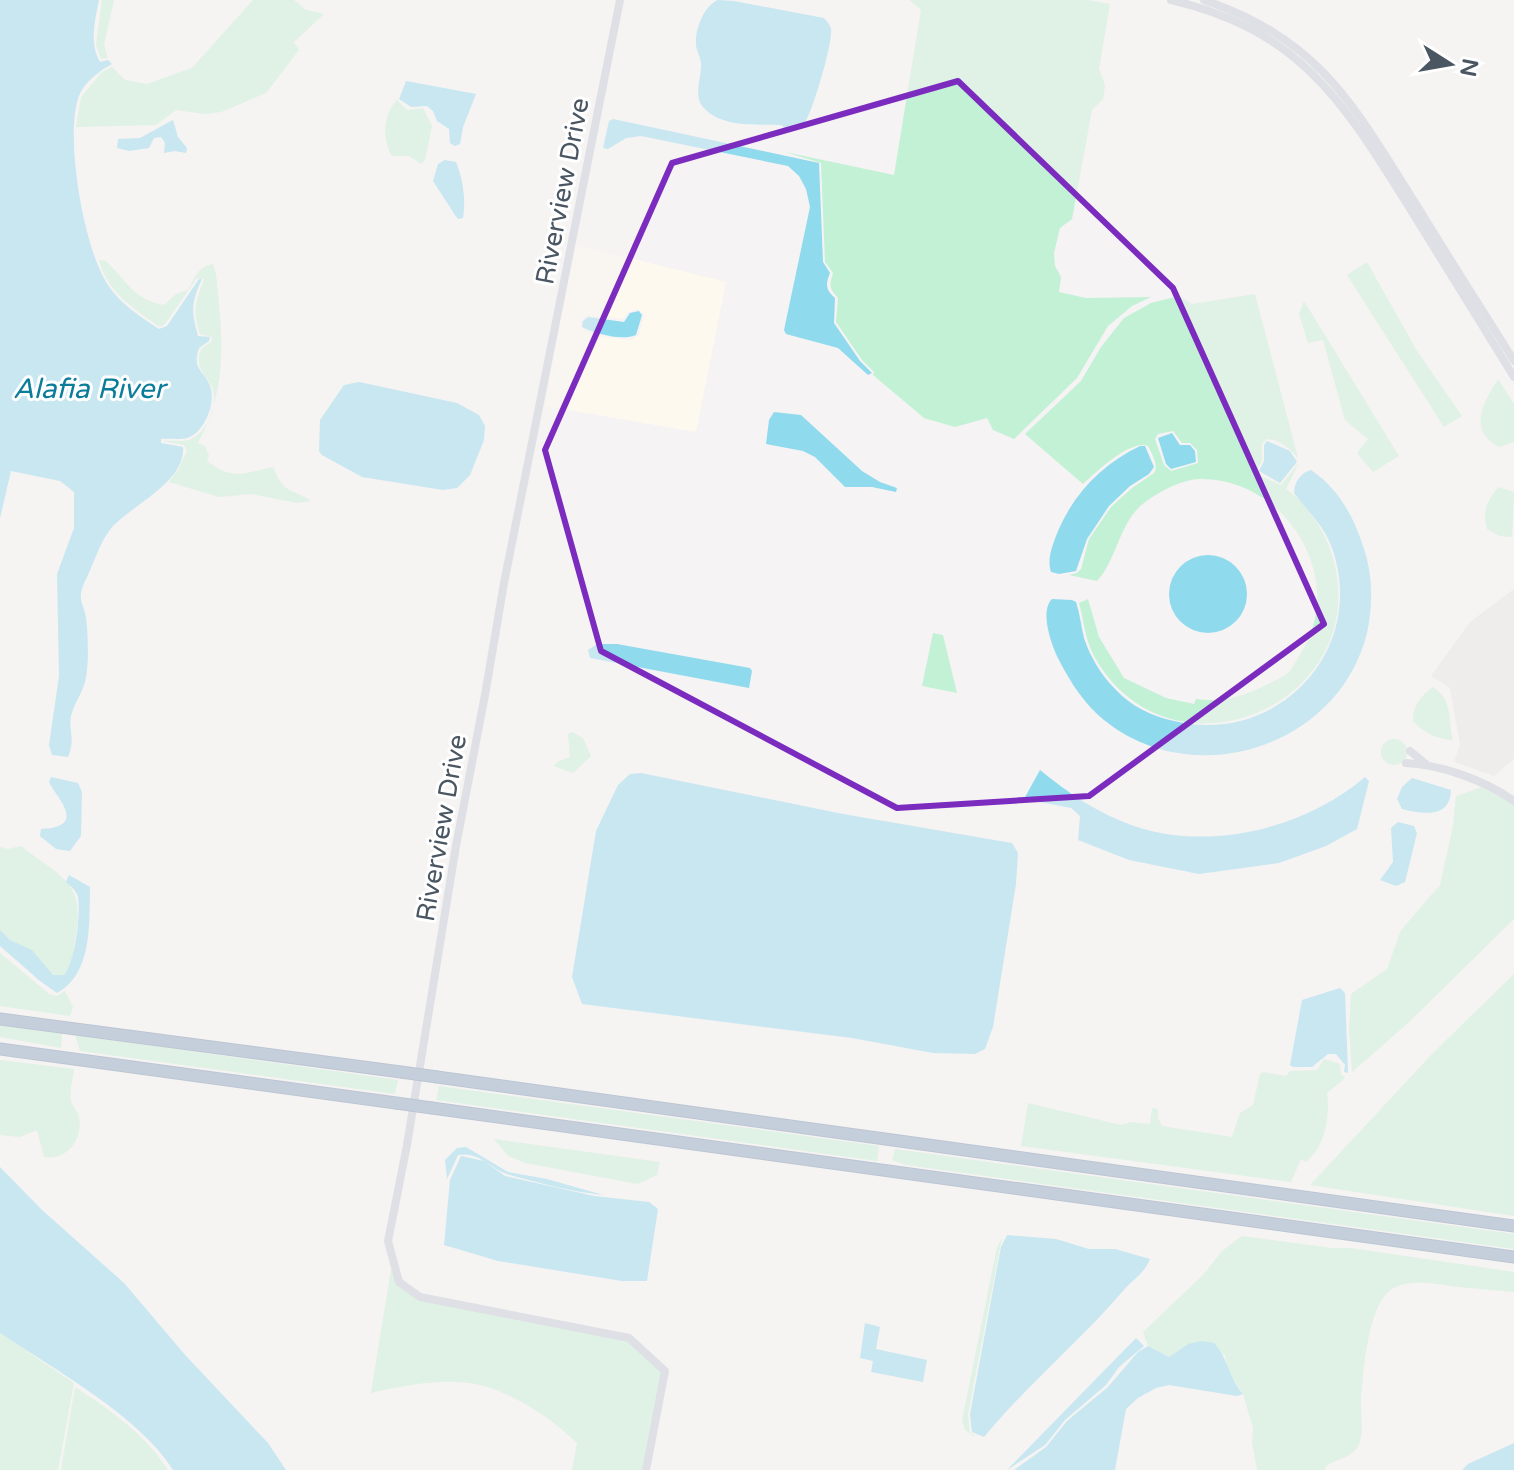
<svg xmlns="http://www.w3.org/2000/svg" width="1514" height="1470" font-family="'Varela Round',sans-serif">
<rect width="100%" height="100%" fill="#f5f3f3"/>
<!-- commercial -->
<path fill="#fdf9ef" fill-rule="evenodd" d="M573 244 726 282 696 432 545 406ZM638 309 644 315 639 335 630 340 600 336 586 332 580 327 581 320 587 315 623 319 628 312Z"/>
<!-- education -->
<path fill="#e6e4e5" d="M1514 589V759L1494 776 1454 762 1460 745 1450 688 1431 676 1470 622Z"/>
<!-- green -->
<path fill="#c3f1d5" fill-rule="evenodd" d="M102 0H114L104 45 108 58 101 59 96 45Z
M253 0H294L306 10 324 14 294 42 299 50 266 93 221 112 205 114 176 110 156 125 76 127 81 97 102 72 112 67 125 80 147 84 192 68Z
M909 0H1088L1110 4 1099 69 1105 85 1103 99 1092 110 1072 219 1060 228 1054 253 1055 266 1061 277 1059 292 1086 298 1151 297 1132 306 1108 326 1077 378 1014 439 993 430 987 418 955 427 924 418 873 375 874 372 862 360 836 322 838 298C829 288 829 286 833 273L825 262 821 163 785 152 894 175 921 10Z
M397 100 407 110 423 108 432 126 425 160 421 164 409 156H392C382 139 383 114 397 100Z
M99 260 106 261C126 280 134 300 164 305L176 294 188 290C195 278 197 267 213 264 217 274 217 285 218 295 224 349 224 395 198 443L205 446 209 456 207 461C232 481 245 473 273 467 284 495 290 487 311 501L297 503 252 494 219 497 169 482 179 468 187 451 184 445 163 441C170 440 182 442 189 440 208 434 220 401 211 385 206 375 197 369 199 356 200 348 205 346 211 342L212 337 200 334C192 308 196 303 204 279L197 278 165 324 160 327C134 309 107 292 99 260Z
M1367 262 1417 351 1462 416 1444 427 1347 275Z
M1255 294 1298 458C1290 449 1280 439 1267 439L1262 444V460L1257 471 1259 475 1281 485 1299 463 1286 489C1307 503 1326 533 1333 558 1374 705 1169 791 1094 656 1085 639 1084 621 1079 603L1088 599 1099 637 1124 678 1166 698 1194 704 1196 699C1220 703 1245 696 1266 685 1273 681 1282 678 1288 673 1293 668 1297 659 1301 653 1348 579 1286 477 1199 479 1180 480 1159 492 1144 503 1119 522 1117 560 1097 581L1069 575 1077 573 1081 569 1089 539 1111 507 1132 488 1154 473C1159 465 1152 454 1148 446 1131 439 1096 472 1083 484L1025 434 1081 381 1101 347 1124 318 1151 303 1175 297H1181L1192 304ZM1173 431 1182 443H1190L1197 450 1198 463 1171 471 1164 465 1155 439 1158 434Z
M1304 301 1399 456 1373 472 1357 453 1368 439 1345 420 1323 340 1308 343 1299 314Z
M1498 379 1514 404V442L1499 447C1467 430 1483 403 1498 379Z
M1498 487 1514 492 1512 537 1500 536 1487 529C1482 510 1487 502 1498 487Z
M933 633 943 635 957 693 922 686Z
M1433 687C1453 700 1448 719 1453 740 1437 739 1424 733 1413 721 1413 705 1421 696 1433 687Z
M572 732 583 738 591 756 573 773 554 766 557 762 570 757 568 734Z
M1381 752a13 13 0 1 1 26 0a13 13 0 1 1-26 0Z
M1482 787 1514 804V919L1406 1025 1352 1072 1349 1028 1351 994 1387 969 1401 930 1440 885 1453 826 1456 796Z
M21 846C61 878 87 881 75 940 73 952 73 966 64 975L53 976 32 950 10 940 0 930V847L8 849Z
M0 953 49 994 57 996 65 991 73 1007 70 1016 0 1006Z
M1514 974V1216L1310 1185 1433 1053Z
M0 1025 62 1033 61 1048 0 1037Z
M75 1035 398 1080 395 1094 80 1051Z
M1324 1059 1340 1064 1341 1074 1345 1078 1327 1093C1330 1117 1326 1145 1306 1162L1301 1159 1291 1182 1021 1146 1028 1103 1121 1125 1131 1122 1150 1124 1152 1108 1158 1109V1118L1162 1126 1232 1137 1240 1113 1253 1105 1260 1074 1263 1072 1286 1076 1290 1071 1317 1070Z
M0 1060 74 1069C73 1078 69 1092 71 1101 73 1107 78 1111 79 1118 83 1139 67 1161 44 1157L37 1130 20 1137 0 1135Z
M439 1086 879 1146 877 1161 436 1100Z
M494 1139 660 1162 657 1175 638 1184 525 1163 508 1156Z
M895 1149 1514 1234V1249L906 1165 892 1160Z
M1242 1236 1332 1248H1351L1514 1272V1292C1496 1290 1477 1289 1459 1287 1437 1285 1413 1277 1392 1289 1367 1305 1364 1371 1361 1399 1360 1414 1365 1435 1357 1448 1351 1457 1335 1460 1326 1466L1325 1470H1257L1252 1443 1253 1428 1243 1394 1227 1369 1225 1355 1188 1344 1169 1357 1148 1346 1143 1332 1204 1274 1222 1251Z
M1002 1238 968 1414 970 1432 976 1436H974L965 1430 962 1421 997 1247Z
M391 1269 430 1303 628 1341 662 1372 643 1470H572L577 1443C552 1418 505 1387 469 1383 436 1379 403 1386 371 1393Z
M0 1333 74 1383 58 1470H0Z
M75 1387C110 1410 145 1434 168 1470H61Z"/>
<!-- water -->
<path fill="#90daee" d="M0 0H99C95 20 89 43 100 62L108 60 112 64C99 71 82 84 78 99 65 139 84 250 108 285 120 304 141 317 159 329L167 326 199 279H202C191 303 191 310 198 336L210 337 209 341 199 348C191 372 206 370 211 389 215 405 204 433 187 438 179 440 169 438 161 439V443L183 447C186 481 133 505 113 526 102 538 95 559 88 575 73 604 86 600 87 627 88 643 89 666 85 682 82 693 74 704 71 716 68 731 76 738 68 757L52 755 49 745 59 676 57 574 74 528V492L60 481 11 471 0 518Z
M718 0 734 1 824 18C828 23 829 23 831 29 833 42 813 111 805 122 801 128 796 129 788 130L781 125C758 124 722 128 704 108 693 97 701 79 701 66 702 58 695 50 696 42 696 27 704 6 718 0Z
M406 81 476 94 463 127 460 144 455 146 450 143 449 129 437 121 433 111 427 106 411 107 399 99Z
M613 119 819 163 823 262 830 273C825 285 826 290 835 298L834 323 860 361 872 373 868 375 838 348 786 334 784 330 810 207 806 189 799 176 788 166 641 136 626 138 608 149 603 148 609 121Z
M173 120 178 137 187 148 186 153 175 151 164 153 165 143 161 137 154 138 149 148 129 151 117 148 118 139 140 138Z
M445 160 456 162C463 179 466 200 463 218L458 219 455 215 433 181 438 164Z
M639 311 642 315 636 335C622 341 596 334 582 327L583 321 588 317 624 322 630 313Z
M359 382 457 403 479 415 485 426 484 440 470 475 457 488 443 490 362 477 322 455 319 451 320 420 344 385Z
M774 412 801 415 862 471 880 482 897 488 896 492 872 487H845L815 457 803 451 766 444 769 420Z
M1172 433 1180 445H1190L1195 451 1196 462 1171 469 1166 464 1158 438Z
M1267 441 1290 451 1297 462 1280 483 1259 471 1264 461V445Z
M1140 446H1145L1154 467 1149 474 1130 486 1109 506 1087 539 1076 571 1059 574 1051 572C1047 559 1052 547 1056 536 1072 495 1101 465 1140 446Z
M1311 470C1339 489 1354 517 1364 549 1373 576 1373 605 1367 633 1339 747 1194 793 1104 720 1085 705 1071 683 1060 662 1052 647 1039 612 1052 599L1072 600 1076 602C1080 614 1081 626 1084 638 1090 657 1102 676 1116 690 1132 707 1152 716 1174 721 1278 746 1368 650 1332 548 1324 525 1308 512 1294 493 1294 483 1301 472 1311 470Z
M1169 594a39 39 0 1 1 78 0a39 39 0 1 1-78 0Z
M597 644H617L750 668 752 671 749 688 590 658 588 650Z
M1040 770C1068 793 1099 814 1134 826 1209 852 1306 828 1365 777L1369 781 1357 829 1326 846 1279 863 1199 874 1129 860 1078 840 1080 816 1071 808 1024 799Z
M641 773 843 814 1012 843 1018 853 1016 884 993 1027 985 1049 975 1054 933 1053 852 1038 582 1004 572 977 596 831 618 785 630 774Z
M51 777 78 783 82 792 81 836 70 851 56 849 40 836 41 829C46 828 51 829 55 827 82 820 54 794 49 782Z
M1412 778 1451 790C1450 819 1423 814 1402 809L1397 799 1402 787Z
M1398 822 1414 826 1417 833 1405 882 1396 886 1380 880 1393 862 1391 828Z
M69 875 90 887C89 923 93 973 57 993L40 981 0 946V930L10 940 32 950 53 975H64C75 963 81 914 78 897 76 890 71 887 66 882Z
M1340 988 1345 993 1348 1073 1344 1072 1345 1065 1336 1054H1328L1312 1067H1293L1290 1065 1302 1000Z
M466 1147 508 1172 547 1179 603 1195C573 1192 539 1183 510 1175 491 1170 480 1151 458 1155L447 1179 445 1160 457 1148Z
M461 1156 484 1161 505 1176 594 1196 649 1202 658 1209 647 1281H622L498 1261 444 1245 450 1180Z
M0 1167 41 1209 124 1283 186 1356 268 1443 286 1470H173C141 1417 52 1368 0 1333Z
M1007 1235 1056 1239 1089 1249H1115L1150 1259C1144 1274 1133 1279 1123 1291 1079 1342 1027 1385 984 1437L972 1432 970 1414 1001 1247Z
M865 1323 880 1327 876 1349 927 1360 923 1382 871 1372 873 1361 860 1358Z
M1136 1338 1144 1346 1119 1367 1106 1385 1065 1420 1045 1445 1007 1470Z
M1202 1341 1214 1343C1228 1358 1229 1378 1243 1394L1237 1396 1169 1385 1156 1388 1138 1398 1126 1409 1115 1470H1014L1046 1447 1067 1421 1108 1387 1138 1352 1148 1346 1169 1357 1188 1344Z
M1514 1443V1470H1462L1468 1464Z"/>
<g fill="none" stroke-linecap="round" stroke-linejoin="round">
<!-- highway casing -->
<g stroke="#7690ad" stroke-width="13">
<path id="highway" d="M0 1019 401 1072
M0 1049 396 1103
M437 1077 1514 1226
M432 1108 1514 1257"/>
</g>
<!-- secondary -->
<path stroke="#c1cbd6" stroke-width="8" d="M620 0 504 583 485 695 456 846 407 1145 388 1241 399 1282 420 1297 629 1338 665 1371 646 1470
M1171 0C1305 31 1346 107 1414 215 1447 269 1481 323 1514 377
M1204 0C1320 40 1352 103 1414 201 1447 255 1481 308 1514 361
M1410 751 1426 764
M1406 763C1442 765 1484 780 1514 801"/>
<!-- highway -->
<use href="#highway" stroke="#8ba5c1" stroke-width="11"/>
<!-- highway-bridge casing -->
<g stroke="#7690ad" stroke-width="13" stroke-linecap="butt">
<path id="highway-bridge" d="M401 1072 437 1077
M396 1103 432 1108"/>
</g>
<!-- highway-bridge -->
<use href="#highway-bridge" stroke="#8ba5c1" stroke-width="11"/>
</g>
<!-- marked area -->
<path d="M0 0H1514V1470H0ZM958 81 1173 288 1324 624 1089 796 897 808 601 651 545 450 672 163Z" fill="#f5f3f3" fill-opacity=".55" fill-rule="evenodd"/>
<path fill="none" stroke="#7b2cbf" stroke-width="6" stroke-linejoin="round" d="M958 81 1173 288 1324 624 1089 796 897 808 601 651 545 450 672 163Z"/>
<g text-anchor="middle" stroke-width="6" stroke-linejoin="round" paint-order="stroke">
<!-- street labels -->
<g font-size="26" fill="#4a5661" stroke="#fff">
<text transform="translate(562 191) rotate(-79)" y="9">Riverview Drive</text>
<text transform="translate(441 828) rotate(-80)" y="9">Riverview Drive</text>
</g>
<!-- water labels -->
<g font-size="28" font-style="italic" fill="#0c7c9b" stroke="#fff">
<text x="89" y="398">Alafia River</text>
</g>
</g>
<!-- north arrow -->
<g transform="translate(1450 64) rotate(101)" stroke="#ffffff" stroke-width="6" paint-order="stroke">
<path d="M0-6L14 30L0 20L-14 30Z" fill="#4a5661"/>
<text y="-12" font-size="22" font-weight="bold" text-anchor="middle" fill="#4a5661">N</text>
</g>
</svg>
